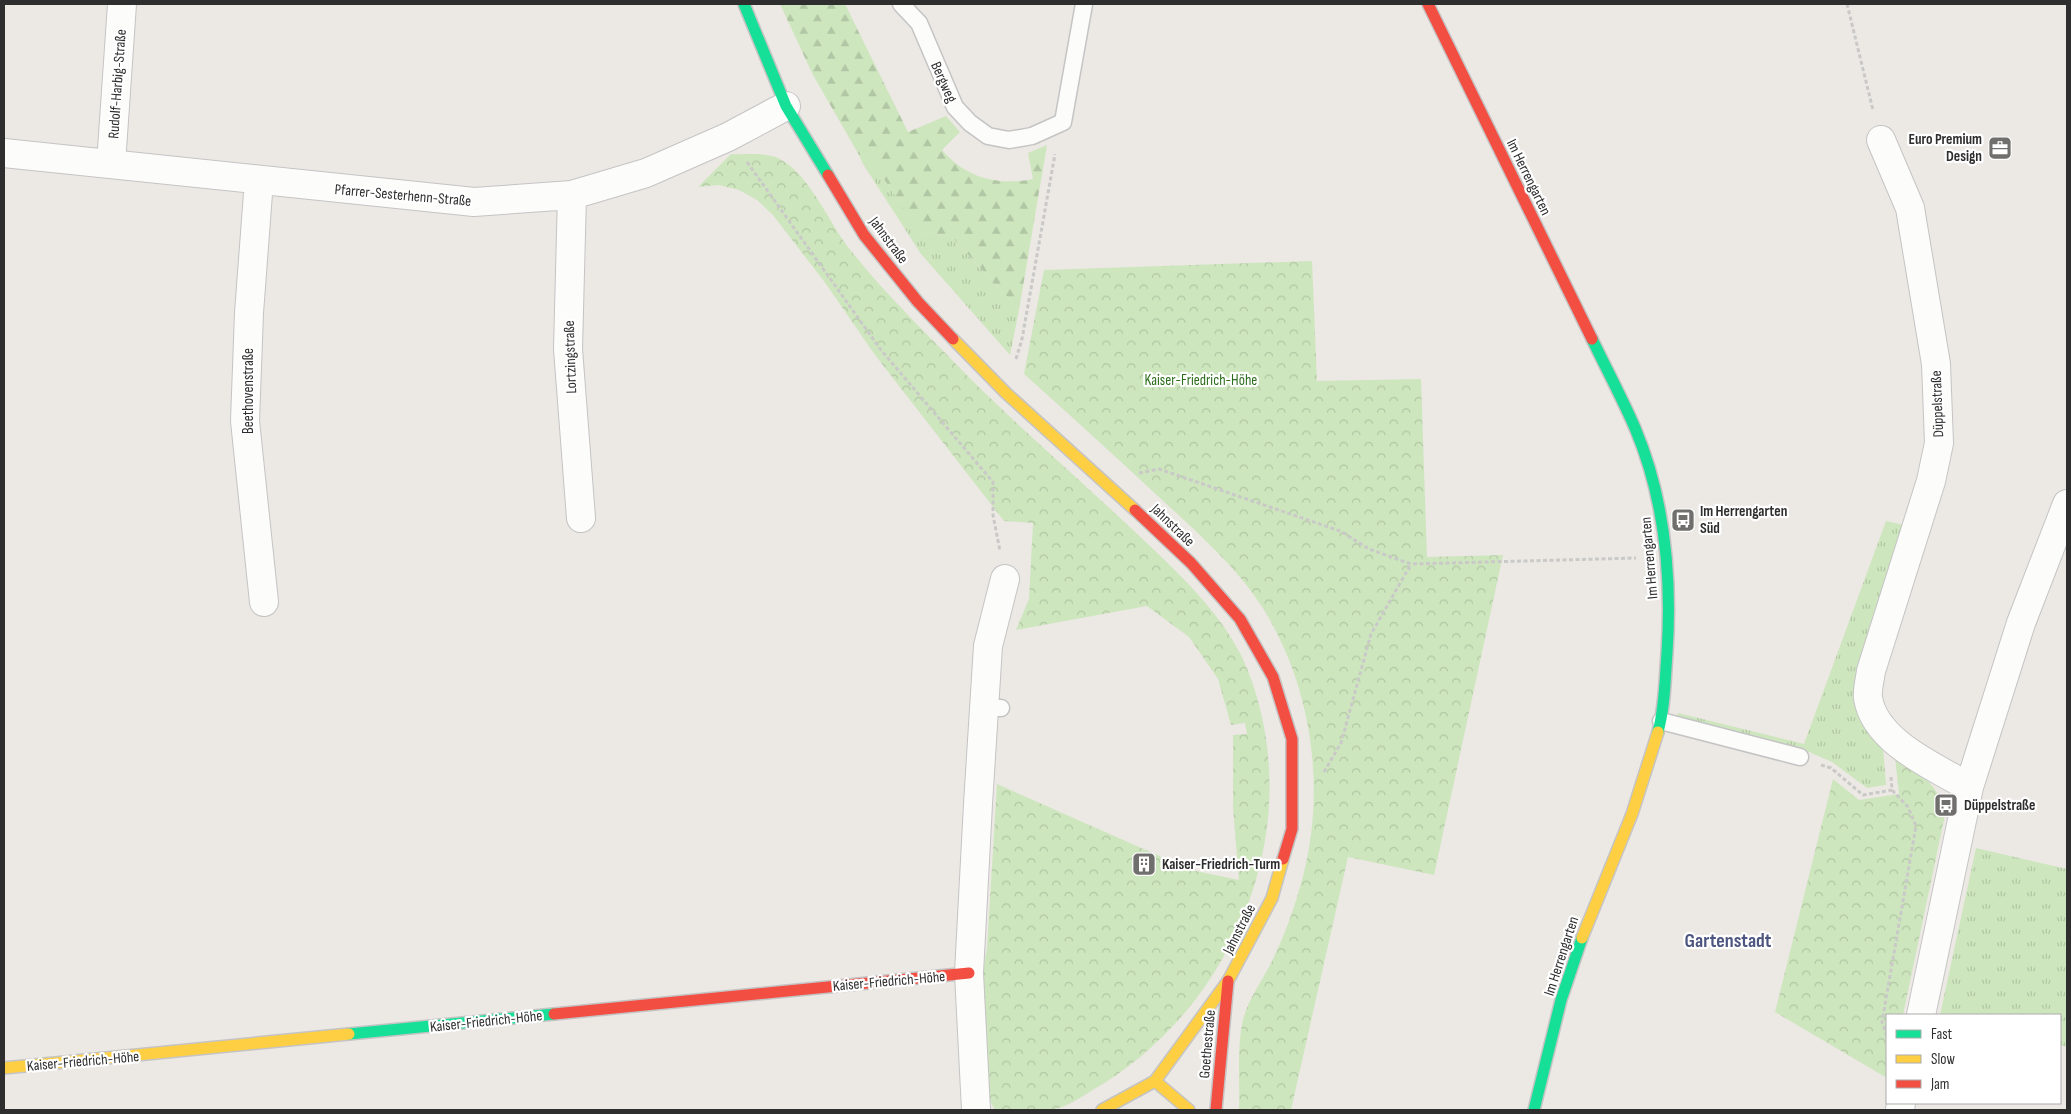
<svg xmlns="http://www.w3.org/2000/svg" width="2071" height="1114" font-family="'Sofia Sans Condensed',sans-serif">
<defs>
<pattern id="grass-tufts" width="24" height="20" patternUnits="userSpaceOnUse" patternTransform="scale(1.25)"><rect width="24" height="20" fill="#cee6be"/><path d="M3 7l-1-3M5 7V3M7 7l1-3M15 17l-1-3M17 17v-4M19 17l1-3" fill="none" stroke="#b1c6a4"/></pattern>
<pattern id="forest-firs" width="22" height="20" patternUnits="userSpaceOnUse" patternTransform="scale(1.25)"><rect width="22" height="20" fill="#cee6be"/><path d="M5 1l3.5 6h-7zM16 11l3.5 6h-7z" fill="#b1c6a4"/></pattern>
<pattern id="park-crowns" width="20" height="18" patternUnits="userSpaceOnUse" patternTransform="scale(1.25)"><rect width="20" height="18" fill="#cee6be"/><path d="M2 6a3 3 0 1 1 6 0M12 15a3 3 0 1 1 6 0" fill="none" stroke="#b1c6a4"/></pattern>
</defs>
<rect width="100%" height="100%" fill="#ece8e4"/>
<!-- grass -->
<path fill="url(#grass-tufts)" d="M866 151 920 233 950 235 1019 310 1010 355 921 254 863 164 859 155Z
M1886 521 1904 525 1854 686 1858 704 1883 748 1886 785 1867 788 1832 762 1802 749 1676 718 1678 713 1804 744Z
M1976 848 2067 869V1047L2060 1045V1015H1940Z"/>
<!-- forest -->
<path fill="url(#forest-firs)" d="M780 4H845L908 132 946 116 960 132 942 150C966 178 998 186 1033 179L1028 153 1047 145 1019 310 950 235 920 233 866 152 859 155 813 75Z"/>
<!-- park -->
<path fill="url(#park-crowns)" d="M731 154C745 155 766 152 778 158 811 174 829 225 852 252 882 290 918 325 952 360 1010 420 1073 473 1133 530 1172 567 1218 608 1242 657 1267 711 1275 776 1266 834 1257 894 1233 950 1196 999 1166 1037 1133 1067 1091 1091 1080 1098 1068 1106 1055 1109 1040 1114 1012 1110 995 1110L990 1101 979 992 987 948 997 784 1191 870 1239 880 1233 808V735L1247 734 1245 723 1231 725 1218 679 1189 637 1147 606 1016 630 1029 599 1033 523 1004 521 875 355 826 284 773 215 757 200 739 190 719 185 698 187Z
M1312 261 1317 381 1421 379 1427 557 1503 555 1434 875 1348 857 1291 1110H1239C1240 1082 1237 1051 1242 1024 1246 1003 1260 984 1270 965 1284 937 1295 907 1303 876 1326 788 1312 688 1264 610 1239 569 1196 531 1161 499 1116 457 1070 415 1024 374L1044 270Z
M1895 757C1920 774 1939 783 1945 815L1903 1015H1887V1078L1775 1012 1833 779 1859 800 1899 794Z"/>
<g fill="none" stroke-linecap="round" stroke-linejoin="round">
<!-- lane casing -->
<g stroke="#c5c4c5" stroke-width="19">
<path id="lane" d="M901 4 919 23 955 107 970 123 988 136 1009 140 1032 136 1063 122 1084 4
M983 708H1001
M1661 721 1800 757"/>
</g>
<!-- street casing -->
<g stroke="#c5c4c5" stroke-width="30">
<path id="street" d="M1881 140 1910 208 1936 364 1939 443 1931 481 1871 671C1870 679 1867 690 1868 698 1875 742 1935 767 1969 787
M4 153 474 202 572 195 646 173 728 137 786 106
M111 164 122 4
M259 180 249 313 245 421 264 602
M572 195 568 349 581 518
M1921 1015 1969 787 2021 623 2067 504
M976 1110 969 973 978 804 988 646 1005 579
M1900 1110 1901 1103"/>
</g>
<!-- fast casing -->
<g stroke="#c5c4c5" stroke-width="14">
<path id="fast" d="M744 4 786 106 828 175
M1592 339C1606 368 1622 398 1635 428 1665 499 1672 577 1667 653 1665 679 1665 706 1658 732
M349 1034 554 1014
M1534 1110 1561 1000 1582 938"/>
</g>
<!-- slow casing -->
<g stroke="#c5c4c5" stroke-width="14">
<path id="slow" d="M953 339 1006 393 1135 510
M1582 938 1632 814 1658 732
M4 1068 349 1034
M1155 1081 1189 1110
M1102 1110 1155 1081 1228 981 1272 898 1283 859"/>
</g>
<!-- jam casing -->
<g stroke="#c5c4c5" stroke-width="14">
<path id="jam" d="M1428 4 1592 339
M828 175 864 235 918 302 953 339
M1135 510 1191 563 1240 619 1273 677 1292 739V829L1283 859
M554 1014 969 973
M1216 1110 1228 981"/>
</g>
<!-- path -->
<path stroke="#c9c9c8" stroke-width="3" stroke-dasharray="4 2.5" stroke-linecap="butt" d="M1847 4 1873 110
M747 162 881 350 993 482V515L1000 551
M1016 359 1022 339 1055 154
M1139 473 1159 469 1340 531 1369 549 1411 564 1636 558
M1821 765 1831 768 1863 795 1892 790 1891 777
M1324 772 1341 743 1371 634 1411 564
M1887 1036 1882 1022 1916 826 1908 807 1892 790"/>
<!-- lane -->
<use href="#lane" stroke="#fcfcfb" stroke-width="16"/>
<!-- street -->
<use href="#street" stroke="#fcfcfb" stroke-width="28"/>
<!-- fast -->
<use href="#fast" stroke="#16e098" stroke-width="11"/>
<!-- slow -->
<use href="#slow" stroke="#ffcf43" stroke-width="11"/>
<!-- jam -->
<use href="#jam" stroke="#f24e42" stroke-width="11"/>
</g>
<!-- icons -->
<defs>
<g id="office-square" transform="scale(1.25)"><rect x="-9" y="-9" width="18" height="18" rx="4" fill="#706f6e" stroke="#fff"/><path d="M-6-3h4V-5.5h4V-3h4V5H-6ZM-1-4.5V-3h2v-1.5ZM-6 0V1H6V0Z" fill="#fff"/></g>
<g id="bus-square" transform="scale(1.25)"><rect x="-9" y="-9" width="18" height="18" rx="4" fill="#706f6e" stroke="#fff"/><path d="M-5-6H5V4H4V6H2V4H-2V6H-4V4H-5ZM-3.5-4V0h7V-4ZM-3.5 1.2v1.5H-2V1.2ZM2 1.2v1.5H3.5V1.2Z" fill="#fff"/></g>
<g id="building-square" transform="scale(1.25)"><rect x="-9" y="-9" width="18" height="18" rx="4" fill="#706f6e" stroke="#fff"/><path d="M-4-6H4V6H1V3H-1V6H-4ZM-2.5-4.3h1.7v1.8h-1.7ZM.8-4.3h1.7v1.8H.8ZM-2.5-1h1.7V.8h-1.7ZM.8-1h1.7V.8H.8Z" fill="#fff"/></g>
</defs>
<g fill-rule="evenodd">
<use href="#office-square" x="2000" y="148"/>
<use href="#bus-square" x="1683" y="520"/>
<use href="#bus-square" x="1946" y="805"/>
<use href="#building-square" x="1144" y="864"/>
</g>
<g text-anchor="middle" stroke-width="4.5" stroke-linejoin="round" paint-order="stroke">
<!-- street labels -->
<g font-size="15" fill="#2e2e2e" stroke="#fff">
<text transform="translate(944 82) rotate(66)" y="5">Bergweg</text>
<text transform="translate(117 84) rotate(-86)" y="5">Rudolf-Harbig-Straße</text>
<text transform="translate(1529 177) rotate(64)" y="5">Im Herrengarten</text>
<text transform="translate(403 195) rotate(5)" y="5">Pfarrer-Sesterhenn-Straße</text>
<text transform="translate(889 240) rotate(53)" y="5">Jahnstraße</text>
<text transform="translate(570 357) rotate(-92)" y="5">Lortzingstraße</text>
<text transform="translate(248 391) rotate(-90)" y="5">Beethovenstraße</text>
<text transform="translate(1937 404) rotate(-92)" y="5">Düppelstraße</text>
<text transform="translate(1173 525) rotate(44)" y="5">Jahnstraße</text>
<text transform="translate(1649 558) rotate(-95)" y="5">Im Herrengarten</text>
<text transform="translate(1239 929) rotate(-63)" y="5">Jahnstraße</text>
<text transform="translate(1561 956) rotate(-72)" y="5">Im Herrengarten</text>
<text transform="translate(889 981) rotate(-5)" y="5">Kaiser-Friedrich-Höhe</text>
<text transform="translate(486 1021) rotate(-6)" y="5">Kaiser-Friedrich-Höhe</text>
<text transform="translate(1207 1044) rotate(-85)" y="5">Goethestraße</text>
<text transform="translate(83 1061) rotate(-5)" y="5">Kaiser-Friedrich-Höhe</text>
</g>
<!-- poi labels -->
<g font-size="15" font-weight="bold" fill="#2e2e2e" stroke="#fff" text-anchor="start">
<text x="1982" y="144" text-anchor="end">Euro Premium<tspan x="1982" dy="17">Design</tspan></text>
<text x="1700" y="516">Im Herrengarten<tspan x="1700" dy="17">Süd</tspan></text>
<text x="1964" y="810">Düppelstraße</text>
<text x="1162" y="869">Kaiser-Friedrich-Turm</text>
</g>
<!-- park labels -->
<g font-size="15" fill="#2c6e1b" stroke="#fff">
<text x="1201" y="385">Kaiser-Friedrich-Höhe</text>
</g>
<!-- district labels -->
<g font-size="20" font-weight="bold" fill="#4d5680" stroke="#fff">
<text x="1728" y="947">Gartenstadt</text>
</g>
</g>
<!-- border -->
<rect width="2071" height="1114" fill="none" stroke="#2e2e2e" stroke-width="10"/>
<!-- legend -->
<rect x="1886" y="1014" width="175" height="90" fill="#ffffff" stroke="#ababab"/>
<rect x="1896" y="1030" width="25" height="8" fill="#16e098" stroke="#ababab"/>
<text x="1931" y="1039" font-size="15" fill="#2e2e2e">Fast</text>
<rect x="1896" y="1055" width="25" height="8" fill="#ffcf43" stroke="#ababab"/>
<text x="1931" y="1064" font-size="15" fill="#2e2e2e">Slow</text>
<rect x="1896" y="1080" width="25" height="8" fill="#f24e42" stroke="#ababab"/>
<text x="1931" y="1089" font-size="15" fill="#2e2e2e">Jam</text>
</svg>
